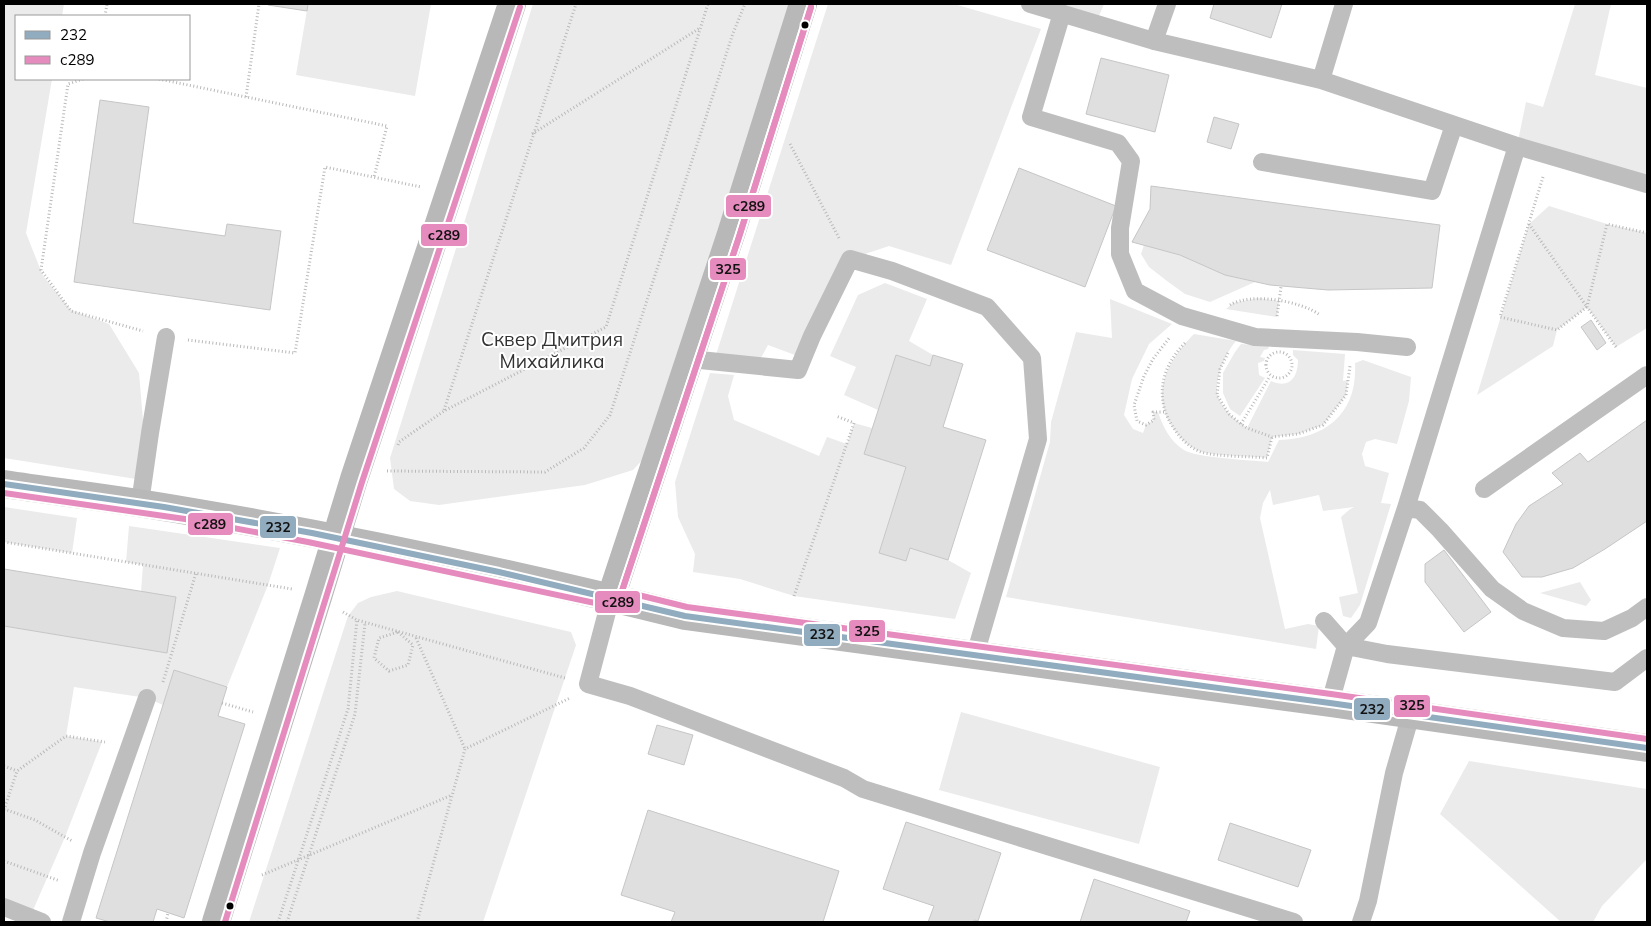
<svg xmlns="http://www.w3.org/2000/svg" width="1651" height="926" font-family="Mulish,sans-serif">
<rect width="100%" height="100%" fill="#fff"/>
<!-- green -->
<path fill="#ebebeb" d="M4 4H64L62 16H16V79H52L26 233 43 276 71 310 109 324 139 373 144 432 136 479 4 458Z
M308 4H431L415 96 296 75Z
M533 4H789L648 454 633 470 585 485 439 505 410 501 394 489 390 458Z
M828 4H954L1041 29 951 265 889 246 850 259 803 358 768 345 757 365 714 361Z
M1030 4H1104L1096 23Z
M1575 4H1611L1595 75 1647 88V184L1517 146 1526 102 1543 107Z
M1549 206 1607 224 1647 233V328L1616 347 1587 307 1557 330 1553 346 1477 395 1529 224Z
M1144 245 1180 255 1225 275 1255 282 1210 302 1185 294 1167 281 1149 267 1141 254Z
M885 283 927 299 909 341 933 355 930 366 896 355 878 410 844 395 856 367 830 356 858 295Z
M1258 298 1279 301 1277 317 1226 309 1233 303Z
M1110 299 1172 324 1149 344 1132 379 1124 415 1133 429 1143 433 1146 425 1154 420 1153 412H1158C1163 427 1170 441 1184 450 1197 458 1251 460 1268 462L1279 440C1326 439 1358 413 1355 363L1363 360 1411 377 1409 401 1397 444 1375 439 1366 442 1362 454 1365 466 1389 473 1381 503 1391 504 1360 605 1351 618 1343 616 1339 597 1358 593 1341 517 1349 510 1354 507 1323 511 1319 495 1273 505 1270 490 1263 503 1260 518 1285 629 1308 624 1319 626 1316 649 1006 597 1050 442 1051 422 1076 332 1112 338Z
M1194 334 1236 341C1226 352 1213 382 1218 396 1222 410 1236 420 1247 428L1271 381C1289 389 1298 378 1298 360L1293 355V350L1345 354 1343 381 1348 380 1346 395 1323 425 1298 434 1272 437 1267 458C1251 456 1212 456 1199 451 1188 446 1180 438 1173 428 1149 394 1168 360 1194 334Z
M1241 344 1269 346 1268 349 1264 350 1260 357 1265 358 1264 361 1258 363 1259 375 1265 378 1240 416 1230 409 1223 393V373L1235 352Z
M710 373 734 375 728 396 734 420 819 456 827 437 847 444 854 423 872 428 864 454 906 467 879 552 906 561 910 548 948 560 971 573 955 619 794 596 740 579 693 572 695 554 678 517 675 482Z
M4 507 77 518 72 553 4 542Z
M129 526 280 548 268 585 227 687 174 670 163 705 147 698 74 687 66 736 102 742 65 837 30 917 4 907V626L167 653 176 597 141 592 143 565 126 562Z
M1580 582 1591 600 1586 606 1540 593Z
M397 591 571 632 576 645 483 922H249L348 616 358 603 371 597Z
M961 712 1160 767 1139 844 939 790Z
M1469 761 1647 789V859L1602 906 1593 922H1561L1440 814Z"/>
<!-- building -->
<path fill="#dfdfdf" stroke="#c6c6c6" d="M268 4H308L307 11 268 5Z
M1214 4H1282L1271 38 1210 18Z
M1101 58 1169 75 1155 132 1086 114Z
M100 100 149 107 133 223 225 236 227 224 281 231 270 310 74 282Z
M1214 117 1239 124 1231 149 1207 142Z
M1019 168 1116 206 1085 287 987 250Z
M1151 186 1440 225 1432 288 1328 290 1270 285 1225 275 1180 255 1132 242 1150 209Z
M1591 320 1606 343 1597 350 1581 327Z
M896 355 930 366 933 355 963 364 943 427 986 440 948 560 910 548 906 561 879 553 906 467 864 454Z
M1647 420V521L1605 549 1573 568 1542 577H1522L1503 552 1516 524 1529 506 1563 484 1552 473 1580 453 1588 462Z
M1444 550 1491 612 1464 632 1425 582V564Z
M4 569 176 597 167 653 4 626Z
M174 670 227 687 218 716 245 724 184 918 157 909 153 922H110L96 918Z
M657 725 693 735 684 765 648 754Z
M648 810 839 871 823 922H671L675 912 621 895Z
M906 822 1001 853 978 921 974 920 973 922H928L934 906 883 889Z
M1230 823 1311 850 1298 887 1218 860Z
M1094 879 1190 911 1186 922H1080Z"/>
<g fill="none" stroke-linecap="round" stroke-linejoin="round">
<!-- path -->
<path stroke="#b9b9b9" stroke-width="3" stroke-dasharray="1 2.5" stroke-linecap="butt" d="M105 16 107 4
M83 79 68 84 41 270 71 311 143 331
M159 79 387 126 374 177
M246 97 259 4
M532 134 700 28
M790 144 839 238
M1529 224 1587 307 1557 330 1500 317 1543 177
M1230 305C1251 292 1301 301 1320 315
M1277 316 1281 287
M188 340 295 353 325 167 421 187
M1185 343C1160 368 1154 401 1175 430 1181 439 1190 448 1201 452 1217 457 1249 456 1267 458L1272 437
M1616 347 1587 307 1607 224 1647 233
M1266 365a13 13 0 1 1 26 0a13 13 0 1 1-26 0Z
M1228 353 1220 369 1217 395 1229 414 1241 424 1247 428 1272 437 1298 434 1323 425 1346 395 1350 366
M444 410 576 4
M1164 412H1153L1154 420 1146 425 1137 421 1134 405 1144 376 1153 359 1170 337
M1241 424 1270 376
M398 445 399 442 444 411 606 327 708 4
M387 471 545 472 584 448 610 415 733 33 745 4
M4 542 292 589
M794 596 854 423 836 416
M343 612 357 620
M398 632 413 645 408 665 389 671 374 658 379 638Z
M416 638 465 749
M163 682 196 573
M222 703 253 712
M4 766 17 771
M4 809 35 820 72 841
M4 810 17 771 66 736 105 742
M4 861 60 881
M262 875 452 795
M166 922 168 913
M278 922 348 709 357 620 565 678
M287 922 355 714 365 623
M417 922 465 749 570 698"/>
<!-- lane -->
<path stroke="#bebebe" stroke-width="18" d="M1030 4 1154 41 1321 80 1517 146 1647 184
M1062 13 1031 117 1118 143 1131 161 1120 228V254L1135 291 1182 316 1255 337 1357 342 1407 347
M1154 41 1167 4
M1321 80 1344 4
M1262 162 1432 191 1454 125
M690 359 798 370 812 336 850 259 892 271 987 307 1032 358 1038 439 975 655
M1484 489 1647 375
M140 503 150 433 166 337
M1406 508 1420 510 1440 530 1492 589 1523 611 1563 628 1604 631 1632 618 1647 607
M611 597 588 684 630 696 844 778 863 789 1294 922
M1324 621 1346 646 1387 654 1615 682 1647 658
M1330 703 1346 646 1368 623 1406 508 1517 146
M4 907 42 922
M71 922 92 853 147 698
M1361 922 1368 901 1394 773 1411 714"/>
<!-- secondary -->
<path stroke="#b8b8b8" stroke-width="28" d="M4 484C65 493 126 500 187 511 354 539 520 575 685 616L1330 703 1647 748
M611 597 731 234 803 4
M216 922 318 597 354 479 512 4"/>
<!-- bus-1 casing -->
<g stroke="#fff" stroke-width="10">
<path id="bus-1" d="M4 484 164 507 312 533 499 572 685 616 1330 703 1647 748"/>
</g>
<!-- bus-2 casing -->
<g stroke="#fff" stroke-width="10">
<path id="bus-2" d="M4 493 185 519 308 542 609 606 616 604 619 600 739 237 811 7
M225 922 362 482 520 7"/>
</g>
<!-- bus-3 casing -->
<g stroke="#fff" stroke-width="10">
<path id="bus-3" d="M811 7 739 237 622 591 687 607 1331 694 1647 739"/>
</g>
<!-- bus-1 -->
<use href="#bus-1" stroke="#92acbf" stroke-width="6"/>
<!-- bus-2 -->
<use href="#bus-2" stroke="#e68bbd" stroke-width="6"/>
<!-- bus-3 -->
<use href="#bus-3" stroke="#e68bbd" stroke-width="6"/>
</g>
<!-- markers -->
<g fill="#000" stroke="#fff" stroke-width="2">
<circle cx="805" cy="25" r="4.5"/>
<circle cx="230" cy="906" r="4.5"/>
</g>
<g text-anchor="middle" stroke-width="4" stroke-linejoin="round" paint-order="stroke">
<!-- park labels -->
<g font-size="19" fill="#323232" stroke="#fff">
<text x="552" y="346">Сквер Дмитрия<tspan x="552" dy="22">Михайлика</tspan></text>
</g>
</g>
<g stroke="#fff" stroke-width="2">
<rect x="725" y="194" width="47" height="24" rx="5" fill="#e68bbd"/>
<rect x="420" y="223" width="48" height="24" rx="5" fill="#e68bbd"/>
<rect x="709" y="257" width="38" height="24" rx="5" fill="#e68bbd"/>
<rect x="187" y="512" width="47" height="24" rx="5" fill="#e68bbd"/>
<rect x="259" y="515" width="38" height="24" rx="5" fill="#92acbf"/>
<rect x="594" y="590" width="47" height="24" rx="5" fill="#e68bbd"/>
<rect x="848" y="619" width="38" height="24" rx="5" fill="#e68bbd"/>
<rect x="803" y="623" width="38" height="24" rx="5" fill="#92acbf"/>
<rect x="1393" y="694" width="38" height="24" rx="5" fill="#e68bbd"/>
<rect x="1353" y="697" width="38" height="24" rx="5" fill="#92acbf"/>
</g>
<g font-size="14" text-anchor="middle" font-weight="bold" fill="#111">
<text x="749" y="211">с289</text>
<text x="444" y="240">с289</text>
<text x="728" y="274">325</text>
<text x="210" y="529">с289</text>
<text x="278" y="532">232</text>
<text x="618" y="607">с289</text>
<text x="867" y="636">325</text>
<text x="822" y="639">232</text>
<text x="1412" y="710">325</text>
<text x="1372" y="714">232</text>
</g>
<!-- border -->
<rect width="1651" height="926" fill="none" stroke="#000000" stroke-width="10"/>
<!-- legend -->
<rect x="15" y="15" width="175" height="65" fill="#ffffff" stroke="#999999"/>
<rect x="25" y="31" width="25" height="8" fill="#92acbf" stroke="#999999"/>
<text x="60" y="40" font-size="15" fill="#000000">232</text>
<rect x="25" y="56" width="25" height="8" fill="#e68bbd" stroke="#999999"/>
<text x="60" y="65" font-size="15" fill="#000000">с289</text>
</svg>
